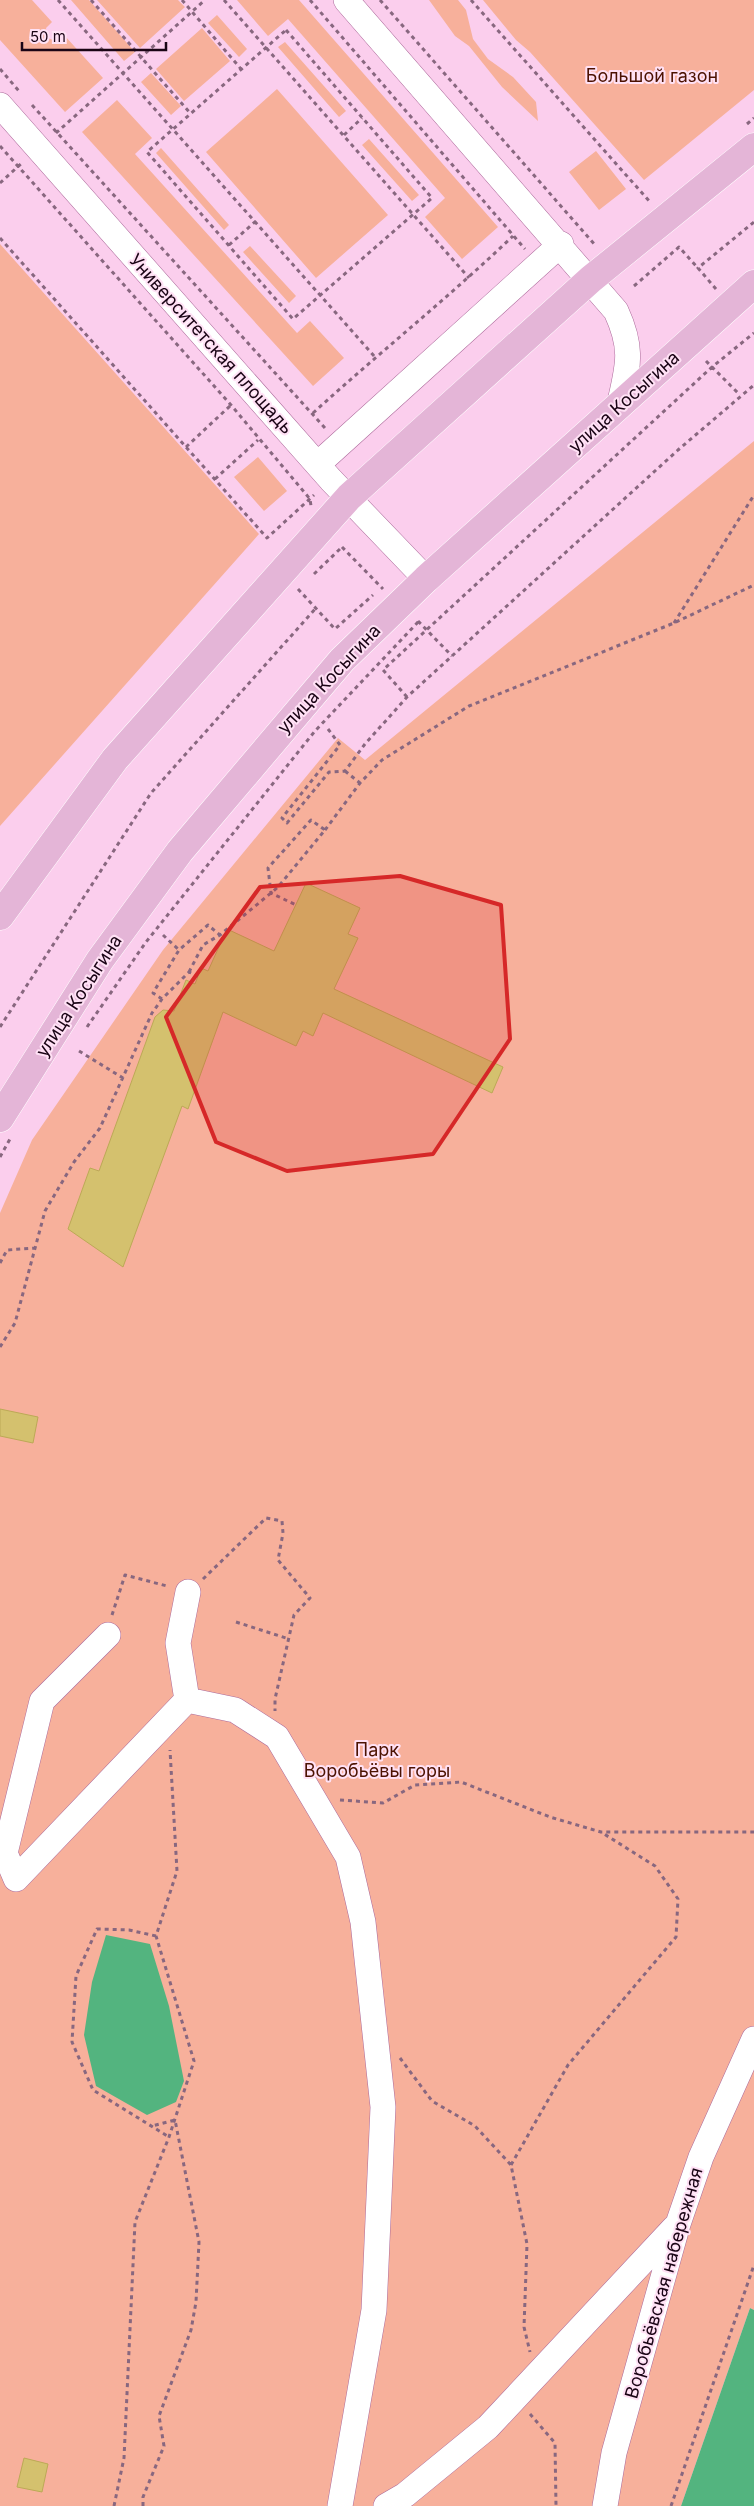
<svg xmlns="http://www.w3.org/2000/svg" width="754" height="2506" font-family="Inter,sans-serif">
<rect width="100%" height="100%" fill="#fbceed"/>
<!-- green -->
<path fill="#f7b09b" d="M0 0H32L52 22 46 28 48 38 58 42 65 36 103 78 65 112 0 40Z
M71 0H89L135 52 124 61Z
M97 0H178L185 7 140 48Z
M237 0H299L498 227 462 259 425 217 445 198 288 19 268 36Z
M429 0H458L466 10 473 39 488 59 513 77 536 102 538 121 502 87 469 46 455 36Z
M483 0H754V90L644 180 530 52 516 40Z
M217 15 247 49 239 57 208 23Z
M202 28 230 61 184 101 156 69Z
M285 42 346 111 339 117 278 47Z
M151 73 181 106 171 115 141 82Z
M277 89 388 215 316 278 206 152Z
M117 100 152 138 135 154 297 333 310 321 344 358 313 386 82 132Z
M369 139 419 195 412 201 362 145Z
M161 148 229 225 224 230 156 153Z
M596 151 626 189 599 210 569 172Z
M0 244 259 534 0 826Z
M250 246 296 296 289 303 243 252Z
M754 441V2310L750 2308 681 2506H0V1213L32 1140 163 950 338 738 365 760Z
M258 457 287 491 264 511 234 477Z"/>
<!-- water -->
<path fill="#53b47f" d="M106 1935 150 1944 169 2006 184 2081 176 2102 147 2115 96 2086 84 2035 92 1982Z
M750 2308 754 2310V2506H681Z"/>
<!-- building -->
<path fill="#d4c16e" stroke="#bca956" d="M306 883 360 908 348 934 358 938 334 989 503 1067 492 1093 323 1013 313 1036 303 1031 296 1046 223 1012 188 1109 182 1106 123 1267 68 1229 90 1168 99 1171 155 1017 163 1010 174 1011 186 980 195 984 201 968 208 971 227 929 274 951Z
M0 1409 38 1417 33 1443 0 1436Z
M24 2458 48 2464 42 2492 17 2487Z"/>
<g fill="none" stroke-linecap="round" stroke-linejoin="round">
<!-- minor casing -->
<g stroke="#ac6a9b" stroke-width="26">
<path id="minor" d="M346 0 616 311C634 350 628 366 619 406
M0 105 331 480 426 579
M318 464 561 244
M108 1635 42 1701 5 1853 16 1879 187 1700 235 1710 277 1737 348 1857 363 1922 383 2107 374 2310 340 2506
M187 1700 178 1643 188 1592
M386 2506 405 2495 488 2427 674 2228
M605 2506 614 2453 678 2224 701 2157 754 2039"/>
</g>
<!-- major casing -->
<g stroke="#fff" stroke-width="29">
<path id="major" d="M0 916 115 759 349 497 591 279 754 147
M0 1118 100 960 180 851 342 660 426 579 754 284"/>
</g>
<!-- path -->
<path stroke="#88677f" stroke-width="3" stroke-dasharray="4 4" stroke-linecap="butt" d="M58 0 375 357
M91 0 191 114
M182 0 241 69
M224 0 469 278
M310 0 525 249
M380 0 596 246
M471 0 650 202
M286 30 432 198 293 319 147 152Z
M0 69 19 91
M32 105 325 428
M747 124 754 118
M56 133 205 0
M344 135 362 118
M0 146 231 405 310 499 311 506
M0 183 23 162
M0 238 267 538 314 495
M229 245 256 221
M634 286 679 247 698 268
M716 289 698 268 754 222
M706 361 740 395
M313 413C379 353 448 298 513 236
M186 447 231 405
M215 479 258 440
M342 547 383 589
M314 574 342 547
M298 589 335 629 373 595
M418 621 452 656
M674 623 754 495
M407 697 383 670 712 367 754 333
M328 729 340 745 282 818 287 823 329 772 345 771 365 744 407 697 678 450 754 385
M345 771 360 783
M325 830 360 783 382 760 469 706 674 623 754 585
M163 935 179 950
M189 972 203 945 220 935 271 893 278 887 325 830 311 820 268 868 271 893 296 905
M162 999 153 993 179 950 208 925 220 935
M0 1027 151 793 316 608
M87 1027 146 942 315 731 419 621
M79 1051 123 1078
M0 1157 10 1139
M0 1263 7 1250 35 1248
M0 1347 15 1323 45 1211 74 1162 100 1128 152 1013 162 999 189 972 198 976
M203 1579 266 1518 282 1521 283 1533 278 1560 310 1598 294 1615 275 1699V1711
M112 1615 125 1575 167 1586
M236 1622 289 1639
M340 1800 383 1803 415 1785 461 1782 550 1817 601 1832H754
M156 1936 129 1930 97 1929 76 1976 72 2042 93 2090 169 2137
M400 2058 432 2101 475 2126 511 2165 527 2244 524 2327 530 2352
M511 2165 568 2065 676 1937 678 1899 655 1866 601 1832
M530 2414 555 2443 556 2506
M114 2506 124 2458 135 2222 169 2137 194 2061 156 1936 177 1871 170 1750
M143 2506V2497L164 2446 159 2416 191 2330 196 2302 199 2242 175 2120 152 2126
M671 2506 754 2265"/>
<!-- minor -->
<use href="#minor" stroke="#fff" stroke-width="25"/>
<!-- major -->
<use href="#major" stroke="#e4b5d7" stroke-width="28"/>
</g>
<!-- marked area -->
<path fill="#d62828" fill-opacity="0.2" stroke="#d62828" stroke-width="4" stroke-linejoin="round" d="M400 876 501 905 510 1039 433 1154 287 1171 216 1142 166 1017 260 887Z"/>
<g text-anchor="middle" stroke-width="4" stroke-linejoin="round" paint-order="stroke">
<!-- park labels -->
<g font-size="18" fill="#4c1201" stroke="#ffe1f5">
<text x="652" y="82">Большой газон</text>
<text x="377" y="1756">Парк<tspan x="377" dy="21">Воробьёвы горы</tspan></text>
</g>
<!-- street labels -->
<g font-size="18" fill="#1a0415" stroke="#ffe1f5">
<text transform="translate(211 344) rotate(48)" y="6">Университетская площадь</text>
<text transform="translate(624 402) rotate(-42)" y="6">улица Косыгина</text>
<text transform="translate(329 679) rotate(-47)" y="6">улица Косыгина</text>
<text transform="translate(79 996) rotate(-57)" y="6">улица Косыгина</text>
<text transform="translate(664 2283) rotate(-74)" y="6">Воробьёвская набережная</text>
</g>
</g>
<!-- scale -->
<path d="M22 42v8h144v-8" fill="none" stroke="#1a0415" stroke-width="2.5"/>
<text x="30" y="42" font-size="15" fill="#1a0415" stroke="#ffe1f5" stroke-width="4" paint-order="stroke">50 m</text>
</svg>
